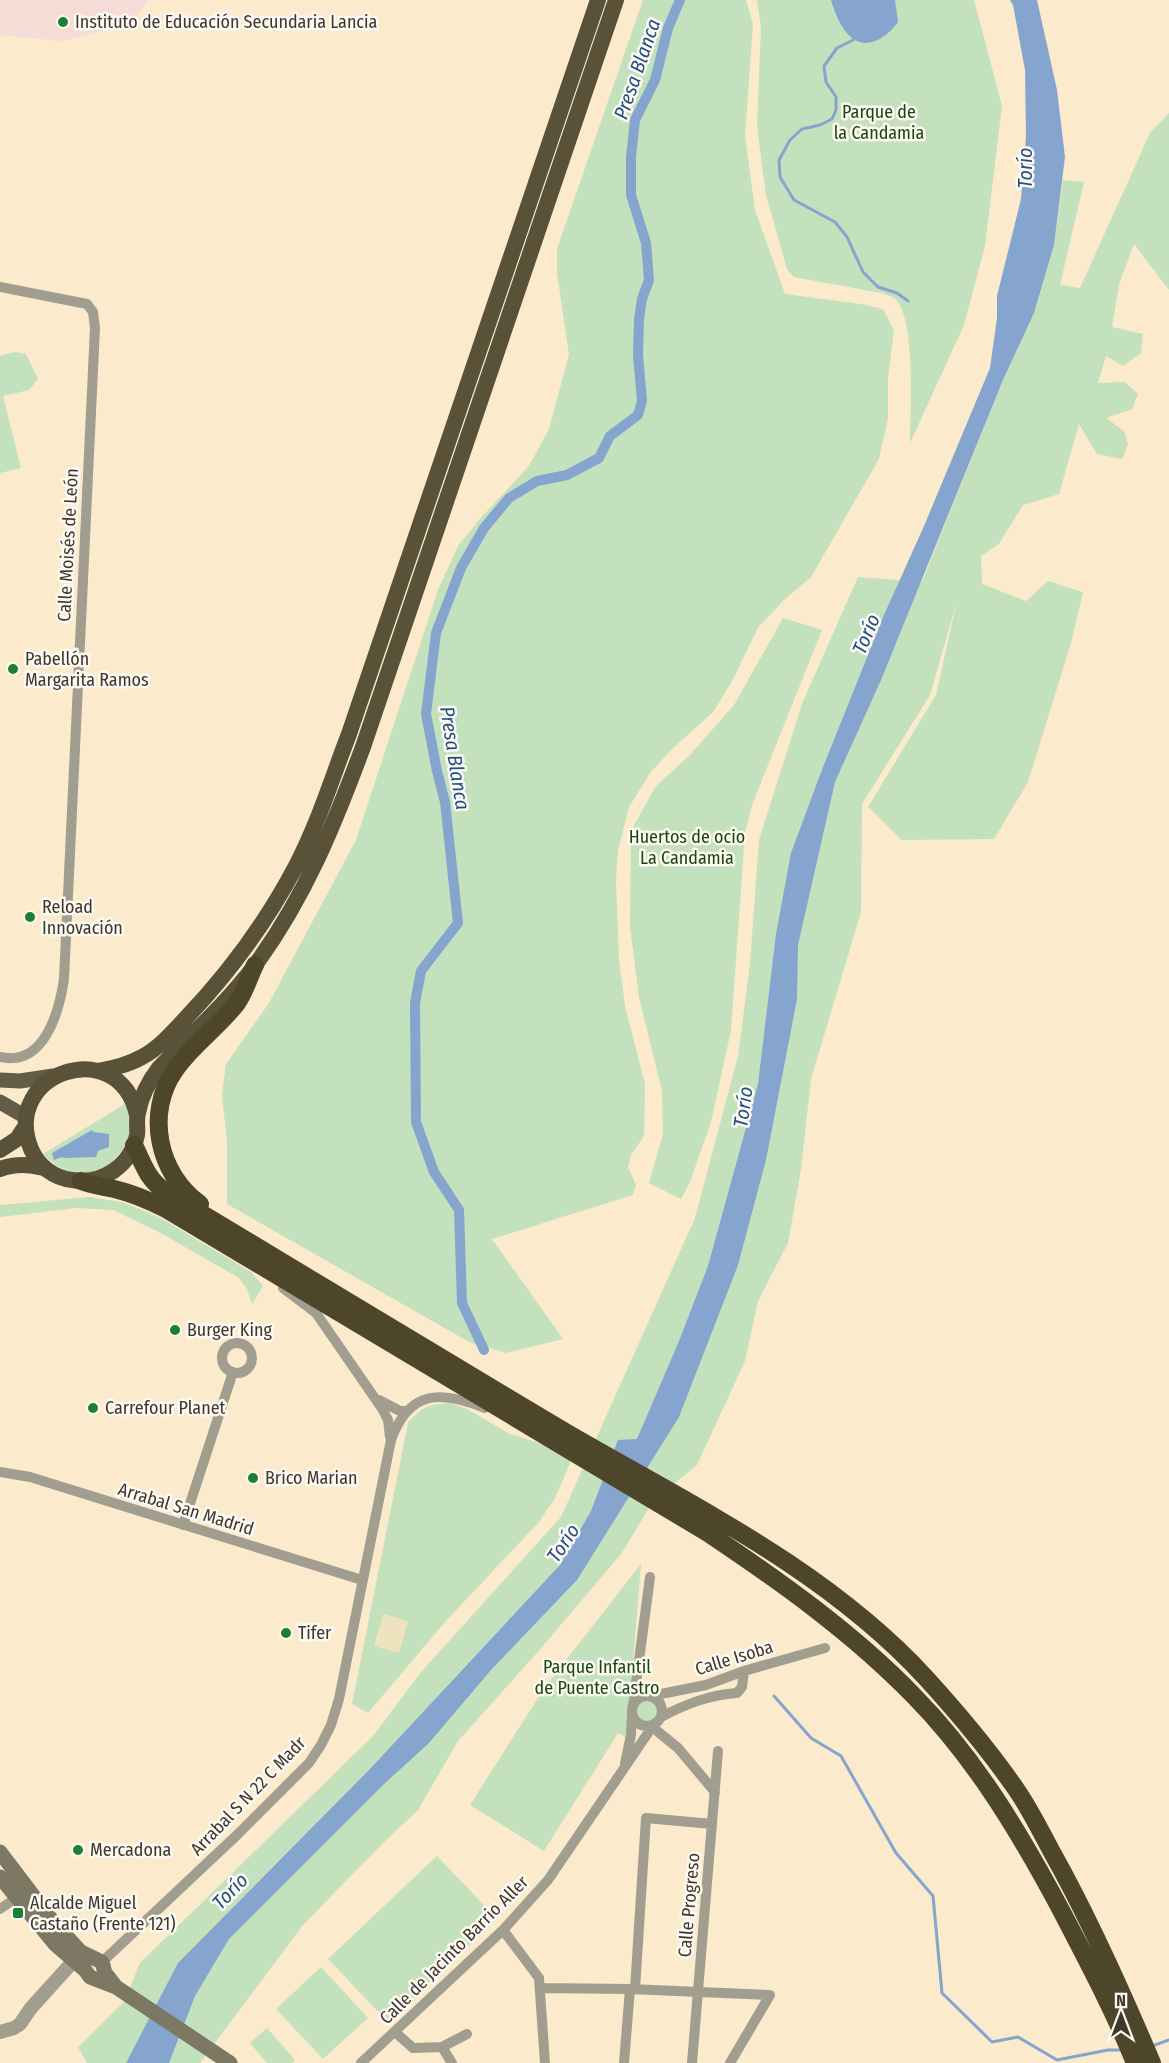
<svg xmlns="http://www.w3.org/2000/svg" width="1169" height="2063" font-family="'Fira Sans Condensed',sans-serif">
<rect width="100%" height="100%" fill="#fbeacb"/>
<!-- education -->
<path fill="#f6dcd6" d="M0 0H149L136 17 117 27 62 41 0 35Z"/>
<!-- green -->
<path fill="#c3e1bc" d="M643 0H746L753 24 745 136 755 210 785 294 861 304 883 309 894 330 888 378V418L879 459 811 577 783 601 759 626 731 683 713 712 672 749 650 773 629 807 618 850 616 880 619 960 625 1006 645 1084 644 1136 631 1155 628 1167 636 1185 633 1195 492 1239 563 1339 506 1353 469 1342 227 1204V1142L222 1095 226 1064 269 1003 356 840 438 590 458 546 479 520 529 466 549 429 569 355 557 273V249Z
M757 0H974L1002 106 985 246 964 325 910 443C910 411 916 325 897 301 893 296 887 295 881 293L794 277 787 269 766 195 757 127 761 27Z
M1169 113V290L1134 244 1119 284 1112 327 1143 334 1141 353 1123 366 1106 356 1098 383 1125 382 1138 394 1132 409 1106 418 1124 431 1128 444 1122 459 1097 454 1079 424 1059 494 1023 505 999 544 981 556 982 584 1026 601 1048 581 1083 592 1071 643 1028 782 994 839 902 840 868 807 936 695 957 601 930 695 862 804 861 912 811 1079 801 1169 788 1243 758 1301 745 1361 697 1465 654 1500 621 1554 536 1654 458 1741 418 1810 382 1844 303 1925 200 2063H87L78 2047 124 2002 140 1963 373 1736 422 1671 561 1517 695 1218 738 1056 750 964 759 840 802 704 858 577 922 582 1003 380 1034 313 1054 245 1063 180 1084 182 1060 285 1080 288 1150 133Z
M15 352 26 354 38 379 29 390 3 396 21 468 0 473V356Z
M783 618 822 630 752 805 745 833 731 1030 711 1122 690 1182 681 1199 649 1183 663 1134 662 1091 639 997 630 927 631 838 634 825 656 786 689 756 734 705Z
M125 1104C143 1141 106 1185 66 1170 57 1167 50 1161 43 1154Z
M89 1197 122 1202 159 1217 251 1272 263 1286 252 1304 247 1289 239 1278 157 1231 113 1210 76 1208 0 1217V1205Z
M449 1403 465 1408 508 1433 544 1445 571 1461 555 1498 539 1522 445 1622 368 1713 352 1704 408 1423C421 1407 428 1405 449 1403Z
M641 1564 627 1738 618 1733 544 1851 470 1805 545 1687Z
M637 1711a11 11 0 1 1 22 0a11 11 0 1 1-22 0Z
M437 1856 497 1919 388 2022 328 1959Z
M321 1967 368 2018 323 2059 276 2009Z
M267 2028 295 2060 291 2063H267L250 2043Z"/>
<!-- sand -->
<path fill="#ede3be" d="M383 1614 408 1621 399 1653 374 1646Z"/>
<!-- water -->
<path fill="#85a5cf" d="M831 0H895L898 22C893 29 889 33 881 38 853 55 838 24 831 0Z
M1010 0H1037L1057 90 1065 157 1054 245 1034 313 1003 380 881 680 835 782 798 945 797 999 766 1160 738 1265 679 1417 577 1580 491 1670 429 1743 383 1785 229 1939 195 1996 169 2063H126L178 1963 369 1770 560 1565 591 1511 618 1440 637 1439 679 1341 708 1266 758 1084 776 934 791 853 823 767 884 615 924 526 990 368 997 318V296L1021 199 1026 137 1025 70 1013 5Z
M92 1130 93 1132 109 1134V1147L98 1151 96 1157 65 1158 62 1157 54 1160 52 1153Z"/>
<g fill="none" stroke-linecap="round" stroke-linejoin="round">
<!-- stream -->
<path stroke="#85a5cf" stroke-width="3" d="M853 40 837 48 824 66 826 82 836 97V110L832 119 820 125 802 129 790 140 779 160 780 177 794 200 835 222 847 237 863 272 878 287 897 293 908 301
M774 1696 811 1738 841 1756 896 1853 933 1896 942 1993 992 2042 1018 2037 1057 2060 1108 2050H1121
M1155 2045 1169 2040"/>
<!-- canal -->
<path stroke="#85a5cf" stroke-width="10" d="M484 1350 462 1303 459 1210 434 1172 416 1122 415 1003 421 971 458 923 445 802 437 771 426 714 436 633 461 568 484 528 509 498 537 481 567 475 599 458 610 436 638 415 642 401 638 355 639 319 642 299 649 280 646 243 631 195V157L635 120 655 80 668 28 680 0"/>
<!-- minor -->
<path stroke="#a19e90" stroke-width="10" d="M0 287 87 304 93 312 95 328 64 979C59 1013 44 1067 0 1057
M283 1288 316 1313 383 1410 388 1420 390 1437
M222 1358a15 15 0 1 1 30 0a15 15 0 1 1-30 0Z
M379 1400 400 1411H406
M0 1472 30 1477 362 1580
M183 1525 233 1372
M632 1711a15 15 0 1 1 30 0a15 15 0 1 1-30 0Z
M651 1696 706 1685 744 1671 825 1648
M633 1706 650 1577
M661 1717C686 1704 709 1695 737 1693L742 1687 744 1671
M651 1726 678 1748 715 1792
M625 1763 631 1735 632 1713
M0 1909 16 1898
M503 1930 539 1978 545 2063
M102 1962 237 1835 309 1763 321 1745 331 1725 339 1699 391 1440C409 1390 440 1390 485 1408
M541 1988 630 1989 770 1995 730 2063
M635 1989 646 1818 712 1824
M395 2032 413 2048 442 2047 452 2063
M442 2047 467 2034
M361 2063 503 1930 548 1880 648 1733 650 1726
M624 2063 630 1989
M692 2063 718 1751"/>
<!-- tertiary -->
<path stroke="#a19e90" stroke-width="14" d="M0 2032 14 2028 20 2024 31 2008 69 1966 74 1963"/>
<!-- secondary -->
<path stroke="#7d7864" stroke-width="15" d="M0 1852 54 1923 81 1952 102 1962 105 1973 116 1987
M0 1877 55 1944 85 1970 90 1977 116 1987 230 2063"/>
<!-- primary -->
<path stroke="#645d45" stroke-width="15" d="M0 1080 20 1081 53 1076
M0 1102 26 1117"/>
<!-- trunk -->
<path stroke="#595238" stroke-width="16" d="M98 1071C113 1068 128 1065 142 1057 159 1048 173 1032 186 1018 229 973 267 921 296 866 318 824 332 778 349 734L598 0
M137 1115C119 1033 0 1072 31 1149 38 1166 54 1178 72 1180 103 1185 131 1165 137 1135 138 1128 136 1120 138 1113 141 1096 149 1081 159 1068 192 1034 228 1002 256 964 306 895 334 825 363 747L616 0
M0 1150 17 1139 25 1127
M0 1169C15 1163 29 1164 44 1168"/>
<!-- motorway -->
<path stroke="#4e462a" stroke-width="18" d="M134 1145C144 1165 146 1177 164 1191 298 1271 432 1353 567 1433 691 1505 827 1570 926 1678 957 1712 989 1750 1016 1789 1030 1809 1041 1832 1053 1854 1091 1922 1122 1992 1152 2063
M81 1181C93 1186 105 1186 118 1190 135 1194 150 1201 166 1209L708 1533C781 1582 853 1633 914 1696 976 1759 1021 1835 1062 1912 1088 1962 1114 2011 1135 2063
M200 1204C158 1174 145 1113 175 1070 192 1045 219 1027 237 1003 245 992 249 977 255 965"/>
</g>
<!-- markers -->
<g fill="#1c8033" stroke="#fdf9f3" stroke-width="2">
<circle cx="63" cy="22" r="6"/>
<circle cx="13" cy="669" r="6"/>
<circle cx="30" cy="917" r="6"/>
<circle cx="175" cy="1330" r="6"/>
<circle cx="93" cy="1408" r="6"/>
<circle cx="253" cy="1478" r="6"/>
<circle cx="286" cy="1633" r="6"/>
<circle cx="78" cy="1850" r="6"/>
<rect x="12" y="1907" width="12" height="12" rx="3"/>
</g>
<g text-anchor="middle" stroke-width="5" stroke-linejoin="round" paint-order="stroke">
<!-- poi labels -->
<g font-size="18" fill="#3e372b" stroke="#fdf9f3" text-anchor="start">
<text x="75" y="28">Instituto de Educación Secundaria Lancia</text>
<text x="25" y="665">Pabellón<tspan x="25" dy="21">Margarita Ramos</tspan></text>
<text x="42" y="913">Reload<tspan x="42" dy="21">Innovación</tspan></text>
<text x="187" y="1336">Burger King</text>
<text x="105" y="1414">Carrefour Planet</text>
<text x="265" y="1484">Brico Marian</text>
<text x="298" y="1639">Tifer</text>
<text x="90" y="1856">Mercadona</text>
<text x="30" y="1909">Alcalde Miguel<tspan x="30" dy="21">Castaño (Frente 121)</tspan></text>
</g>
<!-- park labels -->
<g font-size="18" fill="#1a470c" stroke="#fdf9f3">
<text x="879" y="118">Parque de<tspan x="879" dy="21">la Candamia</tspan></text>
<text x="687" y="843">Huertos de ocio<tspan x="687" dy="21">La Candamia</tspan></text>
<text x="597" y="1673">Parque Infantil<tspan x="597" dy="21">de Puente Castro</tspan></text>
</g>
<!-- street labels -->
<g font-size="18" fill="#3e372b" stroke="#fdf9f3">
<text transform="translate(68 545) rotate(-87)" y="6">Calle Moisés de León</text>
<text transform="translate(186 1509) rotate(17)" y="6">Arrabal San Madrid</text>
<text transform="translate(734 1658) rotate(-17)" y="6">Calle Isoba</text>
<text transform="translate(248 1796) rotate(-46)" y="6">Arrabal S N 22 C Madr</text>
<text transform="translate(689 1905) rotate(-85)" y="6">Calle Progreso</text>
<text transform="translate(454 1950) rotate(-45)" y="6">Calle de Jacinto Barrio Aller</text>
</g>
<!-- water labels -->
<g font-size="20" font-style="italic" fill="#244f84" stroke="#fdf9f3">
<text transform="translate(637 69) rotate(-71)" y="7">Presa Blanca</text>
<text transform="translate(1025 168) rotate(-90)" y="7">Torío</text>
<text transform="translate(866 634) rotate(-67)" y="7">Torío</text>
<text transform="translate(455 758) rotate(81)" y="7">Presa Blanca</text>
<text transform="translate(743 1107) rotate(-82)" y="7">Torío</text>
<text transform="translate(563 1543) rotate(-56)" y="7">Torío</text>
<text transform="translate(230 1891) rotate(-46)" y="7">Torío</text>
</g>
</g>
<!-- north arrow -->
<g transform="translate(1121 2015)" stroke="#fdf9f3" stroke-width="4.5" paint-order="stroke">
<path d="M0-4.5L10 22L0 15L-10 22Z" fill="#3e372b"/>
<text y="-9" font-size="16" font-weight="bold" text-anchor="middle" fill="#3e372b">N</text>
</g>
</svg>
